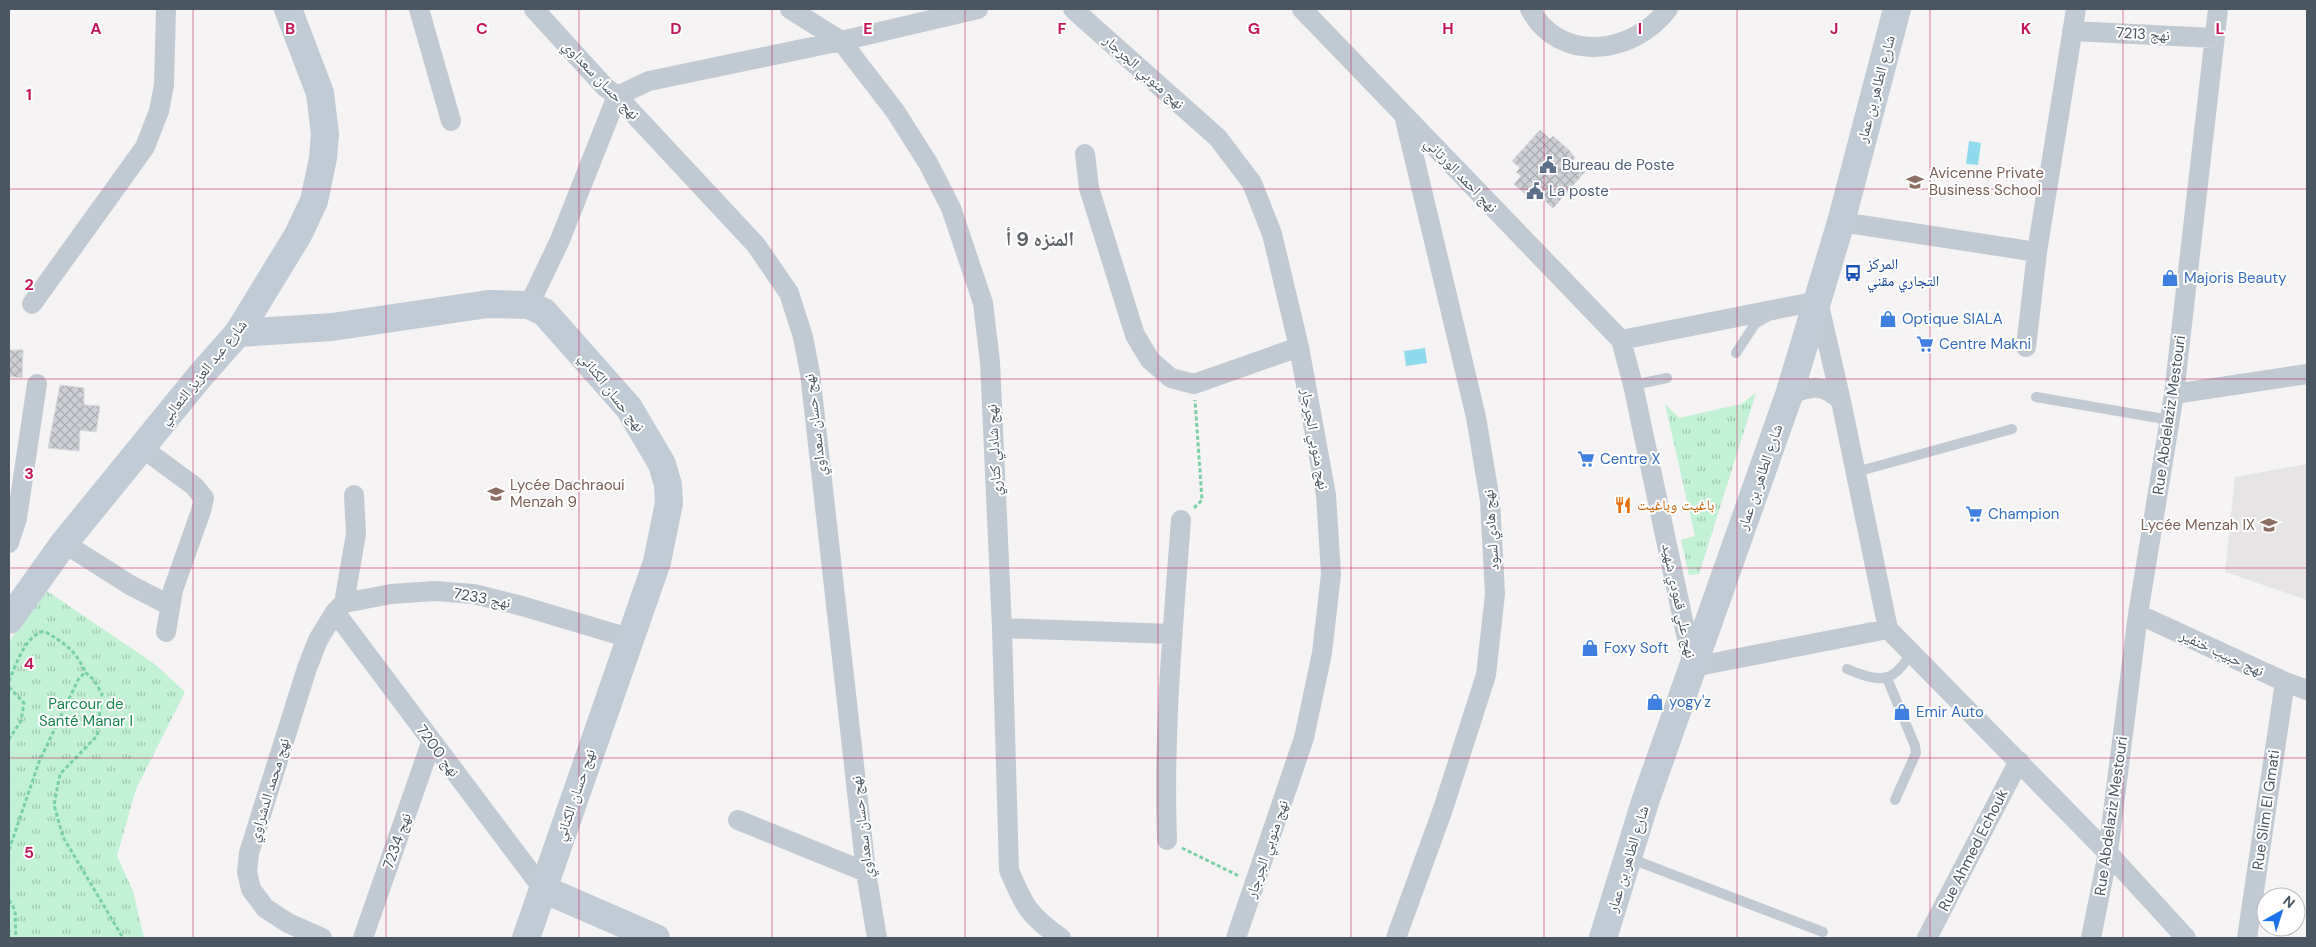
<svg xmlns="http://www.w3.org/2000/svg" width="2316" height="947" font-family="'DM Sans','Noto Naskh Arabic',sans-serif">
<defs>
<pattern id="park-tufts" width="24" height="20" patternUnits="userSpaceOnUse" patternTransform="scale(1.25)"><rect width="24" height="20" fill="#c3f1d5"/><path d="M3 7l-1-3M5 7V3M7 7l1-3M15 17l-1-3M17 17v-4M19 17l1-3" fill="none" stroke="#a0c6b0"/></pattern>
<pattern id="building-cross-hatch" width="8" height="8" patternUnits="userSpaceOnUse" patternTransform="scale(1.25)"><rect width="8" height="8" fill="#cdcfd5"/><path d="M0 0l8 8M0 8l8-8" fill="none" stroke="#a8abb0"/></pattern>
</defs>
<rect width="100%" height="100%" fill="#f5f3f3"/>
<!-- education -->
<path fill="#e6e4e5" d="M2307 464V600L2225 572 2235 477Z"/>
<!-- park -->
<path fill="url(#park-tufts)" d="M1756 393 1699 574 1689 575 1681 540 1695 536 1665 404 1679 418 1741 404Z
M44 589 156 665 185 692 136 789 117 856 133 891 144 938H9V642Z"/>
<!-- water -->
<path fill="#90daee" d="M1969 141 1981 143 1978 165 1966 164Z
M1425 348 1427 363 1406 366 1404 351Z"/>
<!-- building -->
<path fill="url(#building-cross-hatch)" stroke="#d7d9de" d="M1540 130 1550 139 1553 136 1569 150 1575 158 1573 161 1585 172 1553 208 1538 195 1533 201 1514 184 1521 176 1516 172 1520 168 1512 161Z
M9 350H23L22 378 9 376Z
M60 385 84 388V405L100 406 96 432 80 430 79 451 48 448Z"/>
<g fill="none" stroke-linecap="round" stroke-linejoin="round">
<!-- path -->
<path stroke="#7ad0a6" stroke-width="3" stroke-dasharray="4 2.5" stroke-linecap="butt" d="M1194 508 1202 500 1195 400
M9 681C17 663 24 637 44 631 64 643 76 650 85 672
M9 687 24 703 21 721 9 739
M1182 848 1239 876
M9 850 39 762 78 680 85 672 94 680 102 694 97 736 60 774 54 805 63 837 123 938
M9 900 15 910 16 938"/>
<!-- lane -->
<path stroke="#c1cad2" stroke-width="10" d="M1736 353 1755 324 1767 317
M1633 385 1667 378
M2036 397 2170 420
M1856 472 2012 429
M1847 669C1878 682 1894 685 1911 652
M1887 678 1915 746 1916 753 1895 800
M1629 858 1823 932"/>
<!-- street -->
<path stroke="#c1cad2" stroke-width="20" d="M419 9 451 121
M534 9 605 87 617 96 756 245 789 293 803 337 810 373 866 872 877 938
M790 9 841 41 895 111 928 163 951 208 983 303 990 362 1002 628 1009 870C1024 906 1029 916 1061 938
M1073 9 1218 138 1252 183 1272 234 1299 347 1326 495 1331 574 1322 653 1304 738 1236 938
M1302 9 1621 340 1633 385 1693 667 1888 629
M1530 9C1560 65 1634 54 1668 9
M2072 31 2214 38
M1085 154 1089 188 1135 335 1150 360 1171 378 1194 384 1299 347
M1841 222 2037 252
M32 304 145 147 159 111 164 85 166 9
M529 305 560 240 617 96 649 81 841 41 978 9
M1621 340 1818 301 1841 401 1888 629 2108 853 2186 938
M2026 347 2037 252 2076 9
M2174 394 2307 374
M1789 395C1811 386 1823 383 1841 401
M141 447 194 486 204 498 201 511 173 590 166 632
M9 543 17 518 37 384
M64 543 130 585 169 605
M344 603 356 534 354 495
M335 612 543 889
M2138 614 2285 682 2307 690
M1002 628 1173 634
M738 820 866 872
M1167 840C1163 734 1173 626 1181 520
M322 938 288 923 265 908 251 889 247 872 249 853 263 808 307 668 318 640 335 612 344 603 391 594 435 591 474 594 522 606 629 638
M363 938 431 743
M1396 938 1443 809 1486 675 1495 594 1490 501 1476 417 1404 115
M1927 938 2019 761
M2091 938 2108 853 2138 614 2174 394 2218 9
M2247 938 2285 682"/>
<!-- secondary -->
<path stroke="#c1cbd6" stroke-width="28" d="M238 333 332 327 488 304 529 305 544 312 629 408 662 464 668 485 669 503 657 562 526 938
M9 620 64 543 200 376 238 333 298 235 314 201 323 158 325 134 320 93 288 9
M543 889 656 938
M1603 938 1646 799 1789 395 1841 222 1897 9"/>
</g>
<!-- grid -->
<path fill="none" stroke="#c2185b" stroke-width="1" stroke-opacity="0.55" d="M193 9V938M386 9V938M579 9V938M772 9V938M965 9V938M1158 9V938M1351 9V938M1544 9V938M1737 9V938M1930 9V938M2123 9V938M9 189H2307M9 379H2307M9 568H2307M9 758H2307"/>
<!-- icons -->
<defs>
<g id="civic-bare" transform="scale(1.35)"><path d="M-.6-6.5H3V-4.5H.6V-3L4-1V1h2V6H-6V1h2V-1L-.6-3ZM-1.2 2.5V6h2.4V2.5Z" fill="#5c6f8a" stroke="#fff" stroke-width="2.5" paint-order="stroke"/></g>
<g id="school-bare" transform="scale(1.35)"><path d="M0-5L7-2L0 1L-7-2ZM-4 1L0 2.5L4 1V4Q0 6-4 4Z" fill="#8d6e63" stroke="#fff" stroke-width="2.5" paint-order="stroke"/></g>
<g id="bus-bare" transform="scale(1.35)"><path d="M-5-6H5V4H4V6H2V4H-2V6H-4V4H-5ZM-3.5-4V0h7V-4ZM-3.5 1.2v1.5H-2V1.2ZM2 1.2v1.5H3.5V1.2Z" fill="#1a4fb4" stroke="#fff" stroke-width="2.5" paint-order="stroke"/></g>
<g id="shop-bare" transform="scale(1.35)"><path d="M-5-2.5h2.3a2.7 3.5 0 0 1 5.4 0H5L5.5 6h-11ZM-1.5-2.5h3a1.5 2.3 0 0 0-3 0Z" fill="#3f7fe0" stroke="#fff" stroke-width="2.5" paint-order="stroke"/></g>
<g id="supermarket-bare" transform="scale(1.35)"><path d="M-6-5.5h2.5l.6 2H6L4.5 2H-2.5L-4.4-4H-6ZM-1.5 3.2a1.3 1.3 0 1 0 .1 0ZM3 3.2a1.3 1.3 0 1 0 .1 0Z" fill="#3f7fe0" stroke="#fff" stroke-width="2.5" paint-order="stroke"/></g>
<g id="restaurant-bare" transform="scale(1.35)"><path d="M-5-6h1v4h1v-4h1v4h1v-4h1v5L-1.5 .5V6h-2V.5L-5-1ZM5-6V6H3V1.5H1.5Q1.5-4 5-6Z" fill="#e8710a" stroke="#fff" stroke-width="2.5" paint-order="stroke"/></g>
</defs>
<g fill-rule="evenodd">
<use href="#civic-bare" x="1548" y="165"/>
<use href="#school-bare" x="1915" y="182"/>
<use href="#civic-bare" x="1535" y="191"/>
<use href="#bus-bare" x="1853" y="273"/>
<use href="#shop-bare" x="2170" y="278"/>
<use href="#shop-bare" x="1888" y="319"/>
<use href="#supermarket-bare" x="1925" y="344"/>
<use href="#supermarket-bare" x="1586" y="459"/>
<use href="#school-bare" x="496" y="494"/>
<use href="#restaurant-bare" x="1623" y="505"/>
<use href="#supermarket-bare" x="1974" y="514"/>
<use href="#school-bare" x="2269" y="525"/>
<use href="#shop-bare" x="1590" y="648"/>
<use href="#shop-bare" x="1655" y="702"/>
<use href="#shop-bare" x="1902" y="712"/>
</g>
<g text-anchor="middle" stroke-width="4" stroke-linejoin="round" paint-order="stroke">
<!-- street labels -->
<g font-size="15" fill="#4a5661" stroke="#fff">
<text transform="translate(2143 34) rotate(3)" y="5">نهج 7213</text>
<text transform="translate(1144 72) rotate(42)" y="5">نهج منوبي الجرجار</text>
<text transform="translate(601 80) rotate(46)" y="5">نهج حسان سعداوي</text>
<text transform="translate(1876 89) rotate(-75)" y="5">شارع الطاهر بن عمار</text>
<text transform="translate(1461 175) rotate(46)" y="5">نهج احمد الورتاني</text>
<text transform="translate(203 372) rotate(-51)" y="5">شارع عبد العزيز الثعالبي</text>
<text transform="translate(612 392) rotate(52)" y="5">نهج حسان الكناني</text>
<text transform="translate(2169 415) rotate(-82)" y="5">Rue Abdelaziz Mestouri</text>
<text transform="translate(815 425) rotate(-97)" y="5">نهج حسان سعداوي</text>
<text transform="translate(1315 439) rotate(80)" y="5">نهج منوبي الجرجار</text>
<text transform="translate(994 450) rotate(-93)" y="5">نهج شادلي كتاري</text>
<text transform="translate(1760 477) rotate(-71)" y="5">شارع الطاهر بن عمار</text>
<text transform="translate(1491 530) rotate(-94)" y="5">نهج هادي لسود</text>
<text transform="translate(482 598) rotate(10)" y="5">نهج 7233</text>
<text transform="translate(1679 601) rotate(78)" y="5">نهج علي قمودي شهيد</text>
<text transform="translate(2222 653) rotate(25)" y="5">نهج حبيب خنفير</text>
<text transform="translate(438 751) rotate(53)" y="5">نهج 7200</text>
<text transform="translate(269 790) rotate(-73)" y="5">نهج محمد الدشراوي</text>
<text transform="translate(575 795) rotate(-71)" y="5">نهج حسان الكناني</text>
<text transform="translate(2266 810) rotate(-82)" y="5">Rue Slim El Gmati</text>
<text transform="translate(2111 816) rotate(-82)" y="5">Rue Abdelaziz Mestouri</text>
<text transform="translate(862 827) rotate(-97)" y="5">نهج حسان سعداوي</text>
<text transform="translate(397 841) rotate(-71)" y="5">نهج 7234</text>
<text transform="translate(1267 849) rotate(-71)" y="5">نهج منوبي الجرجار</text>
<text transform="translate(1973 850) rotate(-63)" y="5">Rue Ahmed Echouk</text>
<text transform="translate(1628 859) rotate(-73)" y="5">شارع الطاهر بن عمار</text>
</g>
<!-- service labels -->
<g font-size="15" fill="#4e5e75" stroke="#fff" text-anchor="start">
<text x="1562" y="170">Bureau de Poste</text>
<text x="1549" y="196">La poste</text>
</g>
<!-- education labels -->
<g font-size="15" fill="#785e54" stroke="#fff" text-anchor="start">
<text x="1929" y="178">Avicenne Private<tspan x="1929" dy="17">Business School</tspan></text>
<text x="510" y="490">Lycée Dachraoui<tspan x="510" dy="17">Menzah 9</tspan></text>
<text x="2255" y="530" text-anchor="end">Lycée Menzah IX</text>
</g>
<!-- transit labels -->
<g font-size="15" fill="#164399" stroke="#fff" text-anchor="start">
<text x="1867" y="269">المركز<tspan x="1867" dy="17">التجاري مقني</tspan></text>
</g>
<!-- shop labels -->
<g font-size="15" fill="#366cbe" stroke="#fff" text-anchor="start">
<text x="2184" y="283">Majoris Beauty</text>
<text x="1902" y="324">Optique SIALA</text>
<text x="1939" y="349">Centre Makni</text>
<text x="1600" y="464">Centre X</text>
<text x="1988" y="519">Champion</text>
<text x="1604" y="653">Foxy Soft</text>
<text x="1669" y="707">yogy'z</text>
<text x="1916" y="717">Emir Auto</text>
</g>
<!-- food labels -->
<g font-size="15" fill="#c56008" stroke="#fff" text-anchor="start">
<text x="1637" y="510">باغيت وباغيت</text>
</g>
<!-- park labels -->
<g font-size="15" fill="#17864f" stroke="#fff">
<text x="86" y="709">Parcour de<tspan x="86" dy="17">Santé Manar I</tspan></text>
</g>
<!-- district labels -->
<g font-size="20" font-weight="bold" fill="#5f6368" stroke="#fff">
<text x="1040" y="246">المنزه 9 أ</text>
</g>
</g>
<g font-size="16" text-anchor="middle" font-weight="bold" fill="#c2185b" stroke="#fff" stroke-width="4" stroke-linejoin="round" paint-order="stroke">
<text x="96" y="34">A</text>
<text x="290" y="34">B</text>
<text x="482" y="34">C</text>
<text x="676" y="34">D</text>
<text x="868" y="34">E</text>
<text x="1062" y="34">F</text>
<text x="1254" y="34">G</text>
<text x="1448" y="34">H</text>
<text x="1640" y="34">I</text>
<text x="1834" y="34">J</text>
<text x="2026" y="34">K</text>
<text x="2220" y="34">L</text>
<text x="29" y="100">1</text>
<text x="29" y="290">2</text>
<text x="29" y="479">3</text>
<text x="29" y="669">4</text>
<text x="29" y="858">5</text>
</g>
<!-- border -->
<rect width="2316" height="947" fill="none" stroke="#4a5661" stroke-width="20"/>
<!-- north arrow -->
<g transform="translate(2281 912) rotate(39)"><circle r="24" fill="#ffffff" stroke="#b7bbc0"/>
<path d="M0-4L9 19L0 12L-9 19Z" fill="#1a73e8"/>
<text y="-8" font-size="14" font-weight="bold" text-anchor="middle" fill="#4a5661">N</text>
</g>
</svg>
